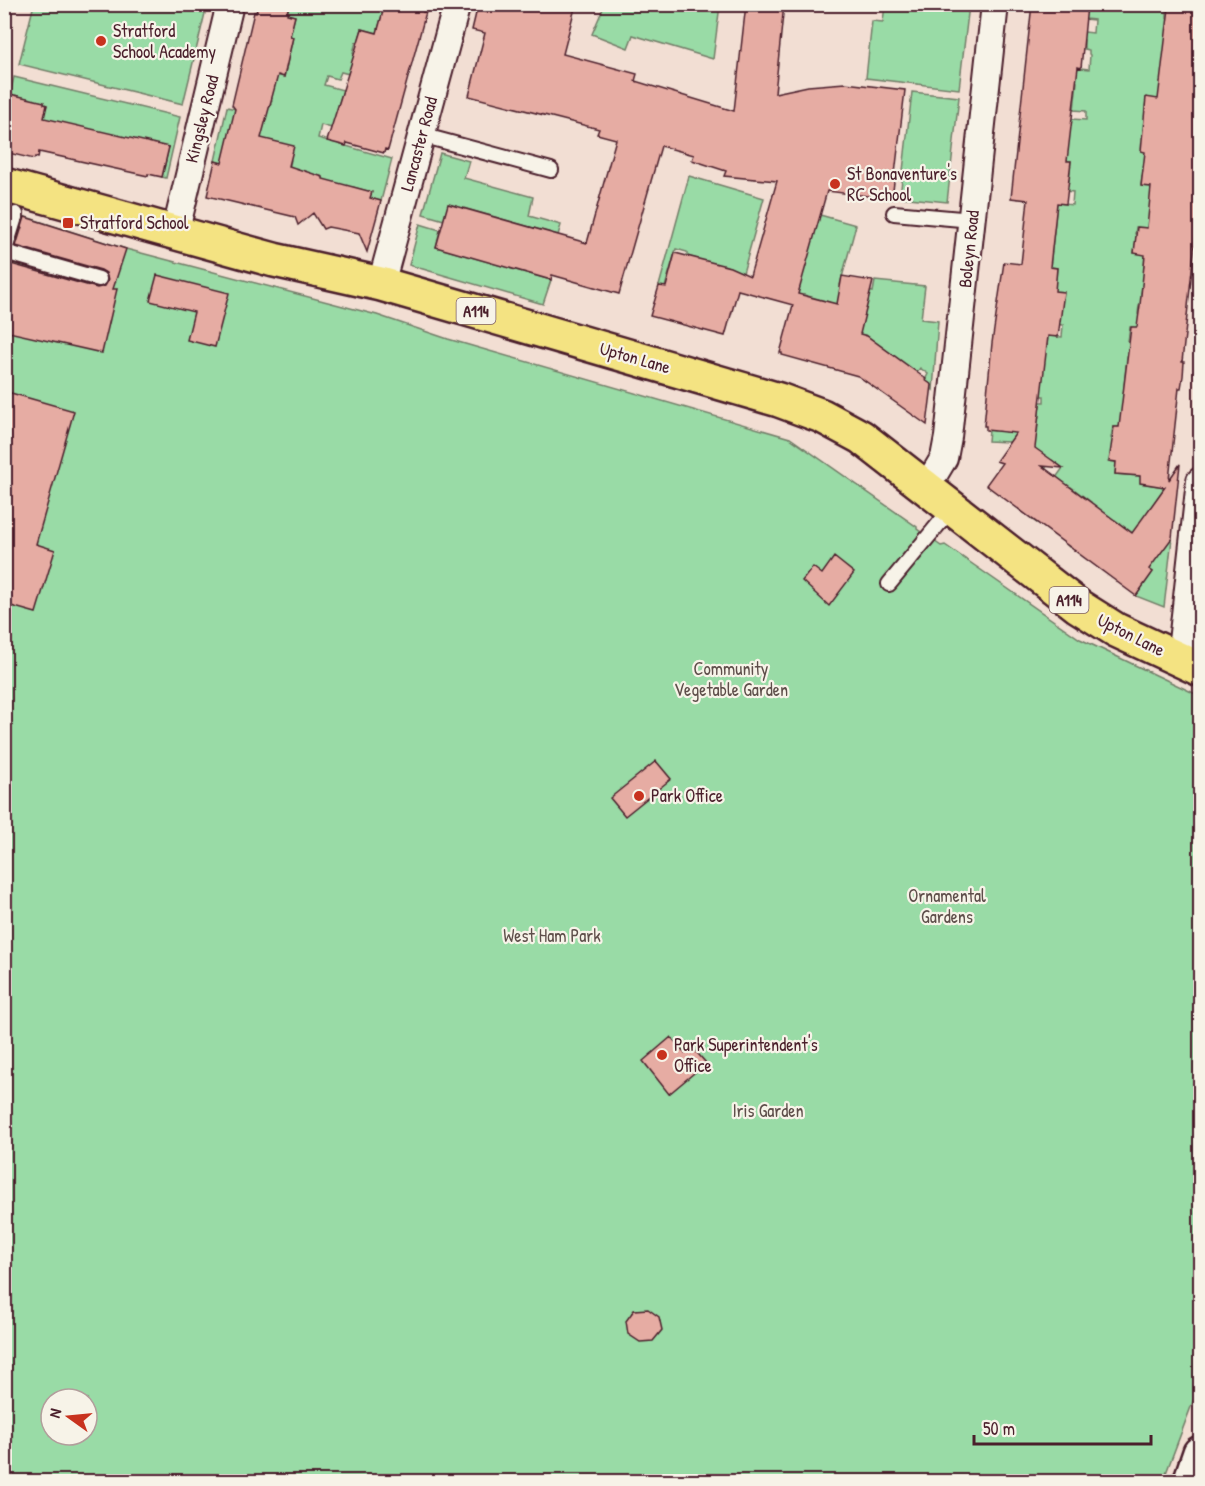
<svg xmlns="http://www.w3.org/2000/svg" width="1205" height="1486" font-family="'Patrick Hand',sans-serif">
<rect width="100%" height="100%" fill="#f2ded3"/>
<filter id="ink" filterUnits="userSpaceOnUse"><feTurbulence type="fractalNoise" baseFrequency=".0167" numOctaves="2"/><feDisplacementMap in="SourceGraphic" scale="12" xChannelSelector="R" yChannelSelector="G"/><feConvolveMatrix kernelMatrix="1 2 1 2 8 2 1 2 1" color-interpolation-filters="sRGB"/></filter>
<g filter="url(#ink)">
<!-- green -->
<path fill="#99dba6" stroke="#727d68" stroke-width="1.5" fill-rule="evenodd" d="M34 4 207 5 183 104 19 64Z
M605 4 720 5 713 59 633 35 628 48 592 34Z
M289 5H385L377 33 362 29 359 39 406 56 356 42 353 53 370 57 364 78 341 72 338 79 327 76 324 85 343 90 339 103 349 133 321 125 318 138 392 159 381 201 370 198 371 192 353 187 351 193 322 182 323 177 317 175 287 178 291 160 277 157 222 163 215 161 227 107 261 115 264 106 270 107 272 100 266 98 277 75 284 77 293 37 290 36 295 16 287 14Z
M885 5H969L959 89 866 78 872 21 883 22Z
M1074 5H1192V10L1167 8V18L1178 20 1183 101 1146 98 1145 109 1158 111 1150 170H1143L1141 185 1174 189 1149 228 1136 227 1135 234 1147 236 1146 244H1135L1134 253 1166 257 1142 286 1141 294 1160 307 1139 305 1138 314 1149 315 1158 330 1130 327 1128 341 1136 342 1155 359 1127 356 1120 427H1113L1111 438 1144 442 1109 461 1116 462 1115 474 1141 476V483L1165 487 1151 507 1162 513 1157 534 1172 538 1164 607 1136 596 1153 572 1149 569 1160 553 1115 520 1105 533 1092 515 1069 547 1067 545 1084 520 1091 502 1071 487 1054 501 1037 523 1031 519 1048 496 1045 493 1063 468 1052 460 1045 469 1009 442 988 441 989 430 1037 435 1040 402H1044V396H1040L1023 344 1047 347 1048 336 1062 337 1063 325 1050 324 1052 291 1031 276 1056 279 1057 268 1050 267 1057 203 1072 205 1073 192 1042 188 1069 182 1071 161 1058 160 1060 125 1071 126 1072 119 1086 120V111L1074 110 1077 82 1053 79 1054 65 1089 69 1090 55 1089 54V50L1084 49V40L1064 38 1057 29 1093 33 1094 20 1085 19 1087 6Z
M14 77 180 117 166 178 162 177 169 147 39 127 47 105 44 104V102L10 94Z
M912 92 959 97 947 202 900 197Z
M440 153 469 161 464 178 533 197 529 216 561 225 558 235 449 204 444 220 423 214Z
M689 176 764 198 743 273 724 265 721 273 697 259 687 256V252L676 249 665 287 659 286Z
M4 210 126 249 377 315 448 339 790 438 917 527V529L941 546 945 545 1080 639 1200 696V1383L1163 1481H5ZM51 1399H87V1435H51Z
M820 215 856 225 840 285 873 292 875 281 925 286 921 319 938 321 933 390 931 388 932 385 925 380 928 374 920 368 917 372 867 336 860 334 829 302 804 295 797 324 789 322Z
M420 224 440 230 436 247 551 280 543 304 409 265Z"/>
<!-- building -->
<path fill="#e6aca3" stroke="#4a1f2b" stroke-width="1.5" d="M258 4H289L287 14 295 16 290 36 293 37 284 77 278 75 261 138 294 146 289 166 323 177V179L372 192 370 198 381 201 367 252 359 233 328 227 323 229 313 213 298 225 295 217 207 196 215 161 222 163 235 109 232 105 254 12 256 13Z
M385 4H425L423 12H426L388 150 385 149 384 153 347 143 346 146 327 141 362 29 377 33Z
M488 4H576L563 54 637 74 635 81 734 111 746 4H784L775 93 808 86 845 83 905 90 892 199 827 191 798 294 837 304 842 276 873 281 860 334 867 336 926 379 925 380 932 385 927 425 858 376 782 355V353H780L793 305 738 290 725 336 650 316 659 286 666 287 675 253 730 267 750 276 777 181 724 176 726 171 692 160 694 155 661 146 619 294 552 275 551 280 436 247 448 204 587 243 616 139 597 134 599 129 469 96 485 33 472 30 477 9 486 11Z
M1032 4 1087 6 1081 68 1078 67 1067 161H1071L1066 204 1057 203 1050 267 1057 268 1055 291 1064 292 1058 337 1048 336 1035 448 1063 468 1042 466 1132 533 1165 487 1140 483V476L1115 474 1116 462 1109 461 1114 427H1119L1131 327H1137L1140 305 1145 255 1134 253 1137 227 1147 228 1151 187 1141 186 1145 152 1141 151 1146 97 1158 99 1169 8 1200 11V196L1182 362H1184L1183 376 1181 388H1179L1169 480 1180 464 1172 538 1149 569 1153 572 1136 596 986 485 1002 463 996 461 1016 433 986 430V426H984L992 343 1004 262 1021 264 1028 200 1011 198Z
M10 94 44 102V104L47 105 44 118 169 147 162 177 148 174V176L39 152 38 158 35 157 34 159 4 152V114Z
M25 217 126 249 113 289H117L102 353 4 331V262L97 288 105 286 108 281 106 273 101 270 16 246Z
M157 275 229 293 215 347 187 340 194 312 150 301Z
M4 391 74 411 36 544 55 550 36 613 4 604Z
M834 557 854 573 829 606 802 581 813 567 822 574Z
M656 761 671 779 625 816 610 798Z
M671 1037 685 1053 692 1047 706 1063 669 1094 643 1061Z
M648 1309 659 1317 662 1330 653 1341 640 1342 628 1334 626 1321 634 1310Z"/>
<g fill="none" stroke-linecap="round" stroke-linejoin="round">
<!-- lane casing -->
<g stroke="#4a1f2b" stroke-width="18">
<path id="lane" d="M421 135 551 170
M894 213 972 220
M5 252 99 279
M4 253 16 214
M889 584 952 508"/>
</g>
<!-- street casing -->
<g stroke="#4a1f2b" stroke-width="30">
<path id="street" d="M175 234 230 4
M381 284 457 4
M926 488 944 458 948 437 995 4
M1180 660 1200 481"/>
</g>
<!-- secondary casing -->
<g stroke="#4a1f2b" stroke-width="38">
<path id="secondary" d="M1190 1482 1200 1453"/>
</g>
<!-- primary casing -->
<g stroke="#4a1f2b" stroke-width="38">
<path id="primary" d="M4 185 274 260 381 284 419 295 779 400 822 416 861 437 1078 606 1116 630 1200 669"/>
</g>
<!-- lane -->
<use href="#lane" stroke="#f7f3e8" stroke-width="14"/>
<!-- street -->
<use href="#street" stroke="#f7f3e8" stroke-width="26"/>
<!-- secondary -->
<use href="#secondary" stroke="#f7f3e8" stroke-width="33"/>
<!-- primary -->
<use href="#primary" stroke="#f4e382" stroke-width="33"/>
</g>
</g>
<!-- markers -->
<g fill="#c8321e" stroke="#f7f3e8" stroke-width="2">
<circle cx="101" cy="41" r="6"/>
<circle cx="835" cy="184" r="6"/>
<rect x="62" y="217" width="12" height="12" rx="3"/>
<circle cx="639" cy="796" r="6"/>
<circle cx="662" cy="1055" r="6"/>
</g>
<g text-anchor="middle" stroke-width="4.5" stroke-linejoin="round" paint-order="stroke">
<!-- shield labels -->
<g fill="#f7f3e8" stroke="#7e5f64" stroke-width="1.5">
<rect x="456.5" y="298" width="39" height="26" rx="4.5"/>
<rect x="1049.5" y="587" width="39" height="26" rx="4.5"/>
</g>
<g font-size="16" font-weight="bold" fill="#4a1f2b">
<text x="476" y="317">A114</text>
<text x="1069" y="606">A114</text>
</g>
<!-- poi labels -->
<g font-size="18" fill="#4a1f2b" stroke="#f7f3e8" text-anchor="start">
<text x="113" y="37">Stratford<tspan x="113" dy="21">School Academy</tspan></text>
<text x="847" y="180">St Bonaventure's<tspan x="847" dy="21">RC School</tspan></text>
<text x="80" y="229">Stratford School</text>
<text x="651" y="802">Park Office</text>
<text x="674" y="1051">Park Superintendent's<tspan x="674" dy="21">Office</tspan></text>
</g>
<!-- street labels -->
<g font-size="18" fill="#4a1f2b" stroke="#f7f3e8">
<text transform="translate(202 119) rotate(-76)" y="6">Kingsley Road</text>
<text transform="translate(419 144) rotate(-75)" y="6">Lancaster Road</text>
<text transform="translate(969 249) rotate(-84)" y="6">Boleyn Road</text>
<text transform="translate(635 358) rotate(16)" y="6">Upton Lane</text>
<text transform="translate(1131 635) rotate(27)" y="6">Upton Lane</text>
</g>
<!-- park labels -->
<g font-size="18" fill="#5e4e4a" stroke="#f7f3e8">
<text x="731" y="675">Community<tspan x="731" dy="21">Vegetable Garden</tspan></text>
<text x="947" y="902">Ornamental<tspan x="947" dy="21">Gardens</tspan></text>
<text x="552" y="942">West Ham Park</text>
<text x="768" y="1117">Iris Garden</text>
</g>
</g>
<!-- margin -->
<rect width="1205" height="1486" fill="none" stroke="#f7f3e8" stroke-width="24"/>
<rect x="12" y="12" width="1181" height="1462" fill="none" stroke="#4a1f2b" stroke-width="2" filter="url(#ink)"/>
<!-- north arrow -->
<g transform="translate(69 1417) rotate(285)"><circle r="28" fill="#f7f3e8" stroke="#b29e9c" stroke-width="1.5"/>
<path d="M0-4.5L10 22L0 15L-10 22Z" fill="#c8321e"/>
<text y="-9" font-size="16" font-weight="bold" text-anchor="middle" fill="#4a1f2b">N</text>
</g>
<!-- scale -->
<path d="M974 1435v9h177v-9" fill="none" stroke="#4a1f2b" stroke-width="3"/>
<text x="983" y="1435" font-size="18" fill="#4a1f2b" stroke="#f7f3e8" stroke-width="4.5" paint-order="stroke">50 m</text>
</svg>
